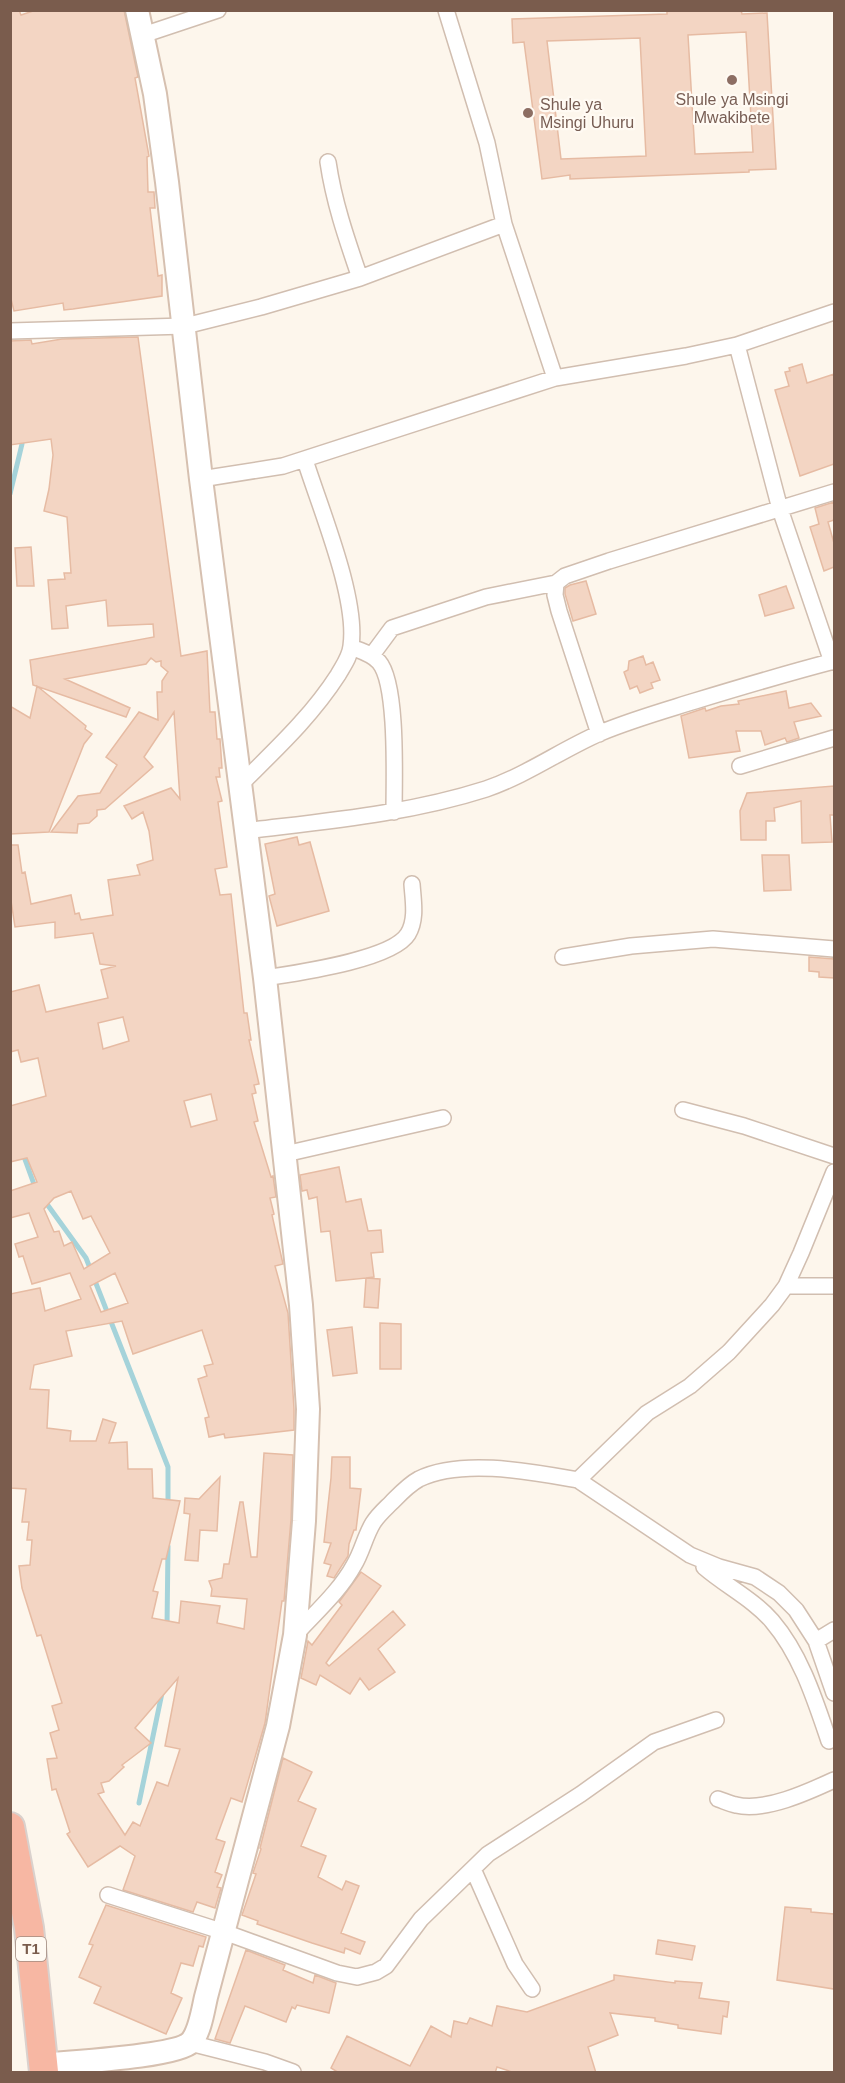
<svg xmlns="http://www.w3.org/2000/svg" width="845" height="2083" font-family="Helvetica,sans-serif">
<rect width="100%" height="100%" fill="#fdf6ec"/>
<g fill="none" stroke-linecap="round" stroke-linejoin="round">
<!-- stream -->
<path stroke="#a5d3da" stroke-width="5" d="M10 494 22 444 21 438
M23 1154 35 1187
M44 1200 86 1258 168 1467V1507
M167 1627 168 1546
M139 1803 162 1693"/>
</g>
<!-- building -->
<path fill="#f3d5c3" stroke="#e6bba3" stroke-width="1.5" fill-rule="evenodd" d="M10 10H19L21 15 36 10H124L138 77 135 78 149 156 147 157 148 192H154L155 208H150L158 276 162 275V296L73 309 64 310 63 303 14 311 10 295Z
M667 10H741L742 14 767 13 776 169 749 170V172L570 179V175L542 179 524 42 513 43 512 19 667 14ZM746 32 753 152 695 154 688 35ZM640 38 646 156 561 159 547 41Z
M138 337 181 656 207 651 210 712H215L217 739H220L222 768H219L220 777H216L222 801 218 802 227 867 215 869 220 895 231 894 244 1013H247L251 1040H249L259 1084 254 1085 256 1093 252 1094 258 1121 254 1122 271 1177 273 1176 276 1197 270 1198 274 1214 272 1215 283 1264 275 1266 288 1313 294 1409V1430L225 1438 224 1434 209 1437 205 1418 209 1417 198 1379 207 1376 204 1366 213 1364 202 1330 133 1354 122 1321 66 1331 72 1356 34 1365 30 1389 49 1390 47 1428 71 1431 70 1441H96L103 1419 116 1423 109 1443 127 1442 128 1469H152L153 1498 180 1501 166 1559H162L153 1591 158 1592 152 1618 179 1623 181 1601 220 1606 217 1623 244 1629 247 1599 211 1596 212 1589 209 1581 222 1578 224 1564H229L240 1502H243L251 1557H257L264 1453 293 1455 291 1520 284 1601H282L265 1723 242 1802 231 1798 216 1839 225 1842 215 1872 222 1875 217 1887 221 1888 215 1908 197 1902 193 1912 123 1890 135 1856 120 1846 88 1867 67 1834 70 1832 56 1789 52 1790 47 1759 57 1758 50 1733 59 1730 52 1706 62 1703 41 1635 37 1636 22 1588 19 1566 30 1565 32 1540H27L29 1522H22L26 1489 10 1488V1294L40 1288 45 1311 81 1299 70 1273 32 1284 23 1256 19 1257 15 1244 38 1237 29 1213 10 1218V1191L37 1182 27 1158 10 1162V1106L46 1096 38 1058 21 1062 18 1050 10 1052V992L39 985 46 1012 108 998 101 970 116 966 100 964 93 933 55 938V922L15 927 10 894V845H18L22 873 25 872 31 904 71 895 75 914 79 913 81 920 113 915 108 880 140 875 137 865 153 860 149 831 143 812 132 819 124 806 171 788 180 799 174 712 144 757 153 767 105 809 97 810V816L89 823 78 824 77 833 51 832 78 796 100 793 117 765 106 757 139 712 158 720 157 692H162V681L168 672 161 666V661L156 662 151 658 146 664 65 679 130 708 126 717 33 685 30 660 154 637 153 624 108 626 106 600 66 606 68 628 52 629 48 580 65 579 64 573H71L67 517 44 511 49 489 53 455 51 439 10 445V341L31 340 32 344 62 339ZM123 1017 129 1041 103 1049 98 1023ZM211 1094 217 1120 191 1127 184 1101ZM71 1191 83 1219 91 1216 110 1253 84 1269 72 1242 64 1246 59 1231 54 1232 44 1209 54 1198ZM115 1273 128 1303 101 1312 90 1286ZM178 1678 165 1746 180 1749 168 1786 157 1782 140 1826 133 1822 125 1835 98 1794 104 1792 101 1783 109 1781 124 1767 122 1765 151 1743 135 1728Z
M802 364 807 383 834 374V464L800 476 775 390 789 386 785 372 790 371 789 368Z
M834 502V520L828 522 834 543V567L824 571 810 527 819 524 815 508Z
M31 547 34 586H17L15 548Z
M586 581 596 614 573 621 565 594V588L570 585Z
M786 586 794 608 765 616 759 595Z
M643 656 646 665 653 662 660 680 651 683 653 688 640 693 637 686 630 689 624 672 628 670 629 661Z
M37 686 86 726 85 729 92 734 84 744 49 832 10 834V706L30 718Z
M786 691 789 708 811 703 821 716 794 722 799 738 787 742 785 738 765 745 761 731H736L740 751 689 758 681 716 705 708 706 711 721 706 739 704 738 701Z
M834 786V815H830L832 842 802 843 801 801 774 808 775 821H766V840H741L740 811 747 793Z
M297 837 299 845 310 842 329 911 277 926 269 896 275 894 265 844Z
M762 855H789L791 890 764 891Z
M809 957 834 959V978L819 977V972L809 971Z
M339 1167 346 1202 361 1199 368 1231 381 1230 383 1252 371 1253 374 1277 366 1278 380 1279 378 1308 364 1307 366 1278 336 1281 330 1231 321 1232 317 1197 309 1199 307 1190 302 1191 300 1175Z
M380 1323 401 1324V1369H380Z
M352 1327 357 1373 333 1376 327 1330Z
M332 1457H350V1488L361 1489 356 1530H354L349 1544 348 1556 334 1578 327 1576 331 1565 324 1563 331 1543 324 1542 331 1478Z
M220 1477 217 1531 200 1530 198 1561 185 1560 190 1514 184 1513 185 1498 199 1499Z
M361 1572 381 1586 326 1663 329 1666 393 1611 405 1625 378 1649 395 1672 369 1690 360 1678 350 1694 320 1675 316 1685 301 1678 308 1641 312 1645 342 1605 339 1602Z
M283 1758 312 1772 298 1801 316 1809 301 1846 326 1856 318 1877 342 1890 346 1881 359 1886 341 1933 365 1942 360 1954 345 1948 344 1953 312 1943 257 1924 258 1921 242 1915 256 1874 253 1873 261 1849 260 1848Z
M106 1905 206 1937 203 1947 199 1946 193 1966 181 1963 171 1993 182 1998 166 2034 94 2003 101 1987 79 1977 93 1945 89 1944Z
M785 1907 811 1909V1912L834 1914V1989L777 1980Z
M658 1940 695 1946 692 1960 656 1954Z
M246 1950 285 1965 283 1970 313 1983 315 1975 336 1983 329 2013 297 2005 295 2009 292 2007 286 2022 245 2006 230 2043 215 2039Z
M614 1975 675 1983V1981L702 1983 699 1998 729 2002 727 2017 723 2016 721 2034 678 2028V2025L655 2021V2018L610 2013 618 2035 588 2047 596 2073H515L497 2067 495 2073H339L331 2068 347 2036 410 2066 431 2026 451 2037 454 2021 467 2024 470 2018 492 2026 497 2006 527 2012 614 1980Z"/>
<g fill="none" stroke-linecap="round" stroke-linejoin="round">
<!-- street casing -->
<g stroke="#d1beb0" stroke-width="18">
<path id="street" d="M446 10 487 143 504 224 555 378
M143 35 218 10
M328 162C334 203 347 240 360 278
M10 331 185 326 261 307 360 278 504 224
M737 345 780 509 832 662
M201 479 283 466 555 378 686 356 737 345 834 312
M351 647C361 651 372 654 379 662 398 684 394 781 394 812
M372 655 392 628 486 597 556 583
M599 734 559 611 555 595 556 583 565 576 609 561 834 492
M740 766 834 738
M240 785C275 750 311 717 338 675 343 666 350 657 351 646 358 598 320 508 305 460
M245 831C326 821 408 814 486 789 527 775 561 750 600 733 631 720 663 711 695 701 741 687 788 673 834 661
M563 957 631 946 713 939 834 949
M265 978C296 973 392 960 408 934 417 919 413 900 412 884
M683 1110 744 1126 834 1156
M285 1154 443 1118
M786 1286H834
M578 1480 690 1555 719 1567 755 1577 779 1593 796 1610 816 1641 834 1693
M704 1567C726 1586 753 1599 772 1621 801 1655 815 1700 829 1741
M295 1635C315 1613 340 1591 354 1565 362 1552 365 1536 373 1523 378 1515 385 1509 391 1503 400 1494 408 1485 419 1479 462 1458 532 1472 578 1480L647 1413 690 1386 729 1352 772 1305 786 1286 801 1253 834 1172
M816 1641 834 1630
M718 1799C724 1801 730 1804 736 1805 765 1812 808 1792 834 1780
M473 1869 515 1964 532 1989
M108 1895 224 1932 337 1973 357 1977 376 1972 386 1966 421 1919 488 1854 581 1794 654 1742 716 1720
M190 2043 265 2062 293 2072"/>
</g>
<!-- secondary casing -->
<g stroke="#d6c0b0" stroke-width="26">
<path id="secondary" d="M43 2065C69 2062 176 2057 191 2042 200 2032 203 2010 206 1997L278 1726 295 1635 304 1521 308 1409 301 1305 265 978 201 479 167 182 155 94 137 10"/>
</g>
<!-- highway casing -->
<g stroke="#dad1cd" stroke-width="32">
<path id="highway" d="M10 1827 29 1928 44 2072"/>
</g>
<!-- street -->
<use href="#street" stroke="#fff" stroke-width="15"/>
<!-- secondary -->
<use href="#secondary" stroke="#fff" stroke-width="22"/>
<!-- highway -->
<use href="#highway" stroke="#f7b7a3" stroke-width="28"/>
</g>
<!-- markers -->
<g fill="#8d6e63" stroke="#fffaf3" stroke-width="2">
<circle cx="732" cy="80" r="6"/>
<circle cx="528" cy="113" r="6"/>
</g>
<g text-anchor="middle" stroke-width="4.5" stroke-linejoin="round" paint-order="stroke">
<!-- shield labels -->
<rect fill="#fffaf3" stroke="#a28b7f" stroke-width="1.5" x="16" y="1937" width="30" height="24" rx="4.5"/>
<g font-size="15" font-weight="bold" fill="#7a5c4d">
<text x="31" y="1954">T1</text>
</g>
<!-- education labels -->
<g font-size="16" fill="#785e54" stroke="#fffaf3">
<text x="732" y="105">Shule ya Msingi<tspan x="732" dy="18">Mwakibete</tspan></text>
<text x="540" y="110" text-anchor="start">Shule ya<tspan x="540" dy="18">Msingi Uhuru</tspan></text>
</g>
</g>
<!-- border -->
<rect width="845" height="2083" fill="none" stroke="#7a5c4d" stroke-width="24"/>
</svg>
